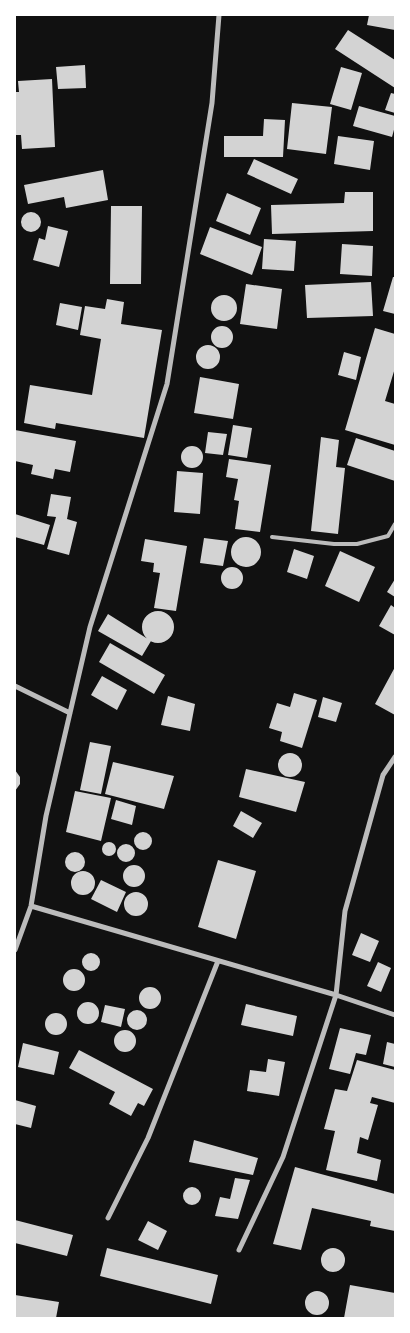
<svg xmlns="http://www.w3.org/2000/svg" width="410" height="1333" font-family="'IBM Plex Sans',sans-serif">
<rect width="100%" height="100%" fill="#111"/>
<!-- building -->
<path fill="#d3d3d3" d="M369 15H395V30L367 25Z
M348 30 395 60V88L335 49Z
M85 65 86 88 58 89 56 67Z
M341 67 362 73 351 110 330 104Z
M52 79 55 147 22 149 21 135H15V92H19L18 81Z
M391 93 395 94V113L385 110Z
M292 103 332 107 326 154 287 149Z
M359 106 395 116V126L392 137 353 126Z
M264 119 285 120 283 157H224V136H263Z
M338 136 374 141 370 170 334 164Z
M254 159 298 179 291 194 247 174Z
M103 170 108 200 66 208 64 197 28 204 24 185Z
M345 192H373V231L272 234 271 205 344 203Z
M227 193 261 208 250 235 216 221Z
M111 206H142L141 284H110Z
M21 222a10 10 0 1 1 20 0a10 10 0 1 1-20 0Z
M48 226 68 231 59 267 33 260 39 238 45 240Z
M210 227 262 247 252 275 200 254Z
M264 239 296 241 294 271 262 269Z
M342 244 373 246 372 276 340 274Z
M393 277H395V314L383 311Z
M371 282 373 316 307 318 305 285Z
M246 284 282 289 277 329 240 324Z
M211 308a13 13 0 1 1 26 0a13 13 0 1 1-26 0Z
M107 299 124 302 121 324 162 330 144 438 56 423 55 429 24 423 30 385 92 395 101 339 80 335 85 306 105 309Z
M60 303 82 307 78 330 56 325Z
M211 337a11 11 0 1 1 22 0a11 11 0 1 1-22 0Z
M375 328 395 334V368L385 401 395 404V445L345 430Z
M196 357a12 12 0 1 1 24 0a12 12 0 1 1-24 0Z
M344 352 361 357 356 380 338 375Z
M200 377 239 384 233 419 194 413Z
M233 425 252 428 247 458 228 455Z
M15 430 76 441 70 472 55 469 53 479 31 474 33 465 15 461Z
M208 432 227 434 223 455 205 453Z
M321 437 339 440 336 467 345 468 338 534 311 531Z
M356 438 395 451V481L347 465Z
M181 457a11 11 0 1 1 22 0a11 11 0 1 1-22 0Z
M229 459 271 465 260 532 235 529 239 501 234 500 238 479 226 477Z
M177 471 203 473 200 514 174 512Z
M51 494 71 497 67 519 77 522 69 555 47 549 56 517 47 516Z
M15 514 50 525 44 545 15 537Z
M231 552a15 15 0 1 1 30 0a15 15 0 1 1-30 0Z
M204 538 228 541 223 566 200 563Z
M145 539 187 546 176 611 154 608 160 573 153 572 154 563 141 561Z
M294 549 314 556 307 579 287 572Z
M340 551 375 567 359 602 325 586Z
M221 578a11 11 0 1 1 22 0a11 11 0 1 1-22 0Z
M395 579V597L387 592Z
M391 605 395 608V635L379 626Z
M142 627a16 16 0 1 1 32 0a16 16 0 1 1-32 0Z
M108 614 151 641 142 656 98 631Z
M110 643 165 675 154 694 99 662Z
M395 667V715L375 704Z
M102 676 127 690 117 710 91 695Z
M294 693 317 700 302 748 280 741 282 732 269 728 277 703 290 707Z
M168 696 195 704 190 731 161 725Z
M323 697 342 703 336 722 318 717Z
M90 742 111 746 101 794 80 790Z
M278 765a12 12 0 1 1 24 0a12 12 0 1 1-24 0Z
M113 762 174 776 164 809 105 794Z
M246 769 305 782 296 812 239 797Z
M15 770 20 777V784L15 791Z
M75 791 111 798 101 841 66 832Z
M116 800 136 806 132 825 111 819Z
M241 811 262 823 253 838 233 826Z
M134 841a9 9 0 1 1 18 0a9 9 0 1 1-18 0Z
M102 849a7 7 0 1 1 14 0a7 7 0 1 1-14 0Z
M117 853a9 9 0 1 1 18 0a9 9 0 1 1-18 0Z
M65 862a10 10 0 1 1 20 0a10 10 0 1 1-20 0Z
M218 860 256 871 236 939 198 927Z
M123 876a11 11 0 1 1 22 0a11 11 0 1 1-22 0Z
M71 883a12 12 0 1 1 24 0a12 12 0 1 1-24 0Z
M101 880 126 892 117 912 91 899Z
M124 904a12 12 0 1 1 24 0a12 12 0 1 1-24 0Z
M361 933 379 941 370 962 352 955Z
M82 962a9 9 0 1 1 18 0a9 9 0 1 1-18 0Z
M378 962 391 968 381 992 367 986Z
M63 980a11 11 0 1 1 22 0a11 11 0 1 1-22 0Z
M139 998a11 11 0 1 1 22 0a11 11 0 1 1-22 0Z
M77 1013a11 11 0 1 1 22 0a11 11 0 1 1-22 0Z
M246 1004 297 1016 293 1036 241 1025Z
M105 1005 125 1009 121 1027 101 1022Z
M127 1020a10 10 0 1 1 20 0a10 10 0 1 1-20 0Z
M45 1024a11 11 0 1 1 22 0a11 11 0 1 1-22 0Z
M340 1028 371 1035 366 1055 356 1053 350 1074 329 1069Z
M114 1041a11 11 0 1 1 22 0a11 11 0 1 1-22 0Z
M387 1042 395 1044V1067L383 1064Z
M23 1043 59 1052 54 1075 18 1067Z
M79 1050 153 1089 144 1106 138 1103 131 1116 109 1104 115 1092 69 1068Z
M268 1059 285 1062 279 1096 247 1091 250 1070 266 1072Z
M357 1060 395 1070V1103L372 1097 370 1103 378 1105 368 1140 360 1137 357 1153 381 1160 377 1181 326 1170 335 1131 324 1129 335 1089 347 1091Z
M15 1100 36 1106 31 1128 15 1124Z
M194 1140 258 1158 253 1175 189 1162Z
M295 1167 395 1194V1231L370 1226 371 1221 312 1208 301 1250 273 1244Z
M235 1178 250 1180 238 1219 215 1216 220 1197 230 1199Z
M183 1196a9 9 0 1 1 18 0a9 9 0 1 1-18 0Z
M15 1220 73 1235 67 1256 15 1243Z
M148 1221 167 1231 158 1250 138 1240Z
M321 1260a12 12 0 1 1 24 0a12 12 0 1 1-24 0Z
M107 1248 218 1275 211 1304 100 1276Z
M350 1285 395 1293V1318H344Z
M305 1303a12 12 0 1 1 24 0a12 12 0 1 1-24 0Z
M15 1295 59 1302 56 1318H15Z"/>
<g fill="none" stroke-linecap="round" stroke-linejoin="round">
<!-- service -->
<path stroke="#bcbcbc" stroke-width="4" d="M272 537 334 544H357L388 536 395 524"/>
<!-- minor -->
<path stroke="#bcbcbc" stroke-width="5" d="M15 686 70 713
M31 906 336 995 395 1015
M15 950 31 906 46 816 90 627 167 384 212 103 219 15
M108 1218 148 1138 218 961
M239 1250 283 1157 336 995 345 911 383 775 395 757"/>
</g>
<!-- border -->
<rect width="410" height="1333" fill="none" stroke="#ffffff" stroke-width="32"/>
</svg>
